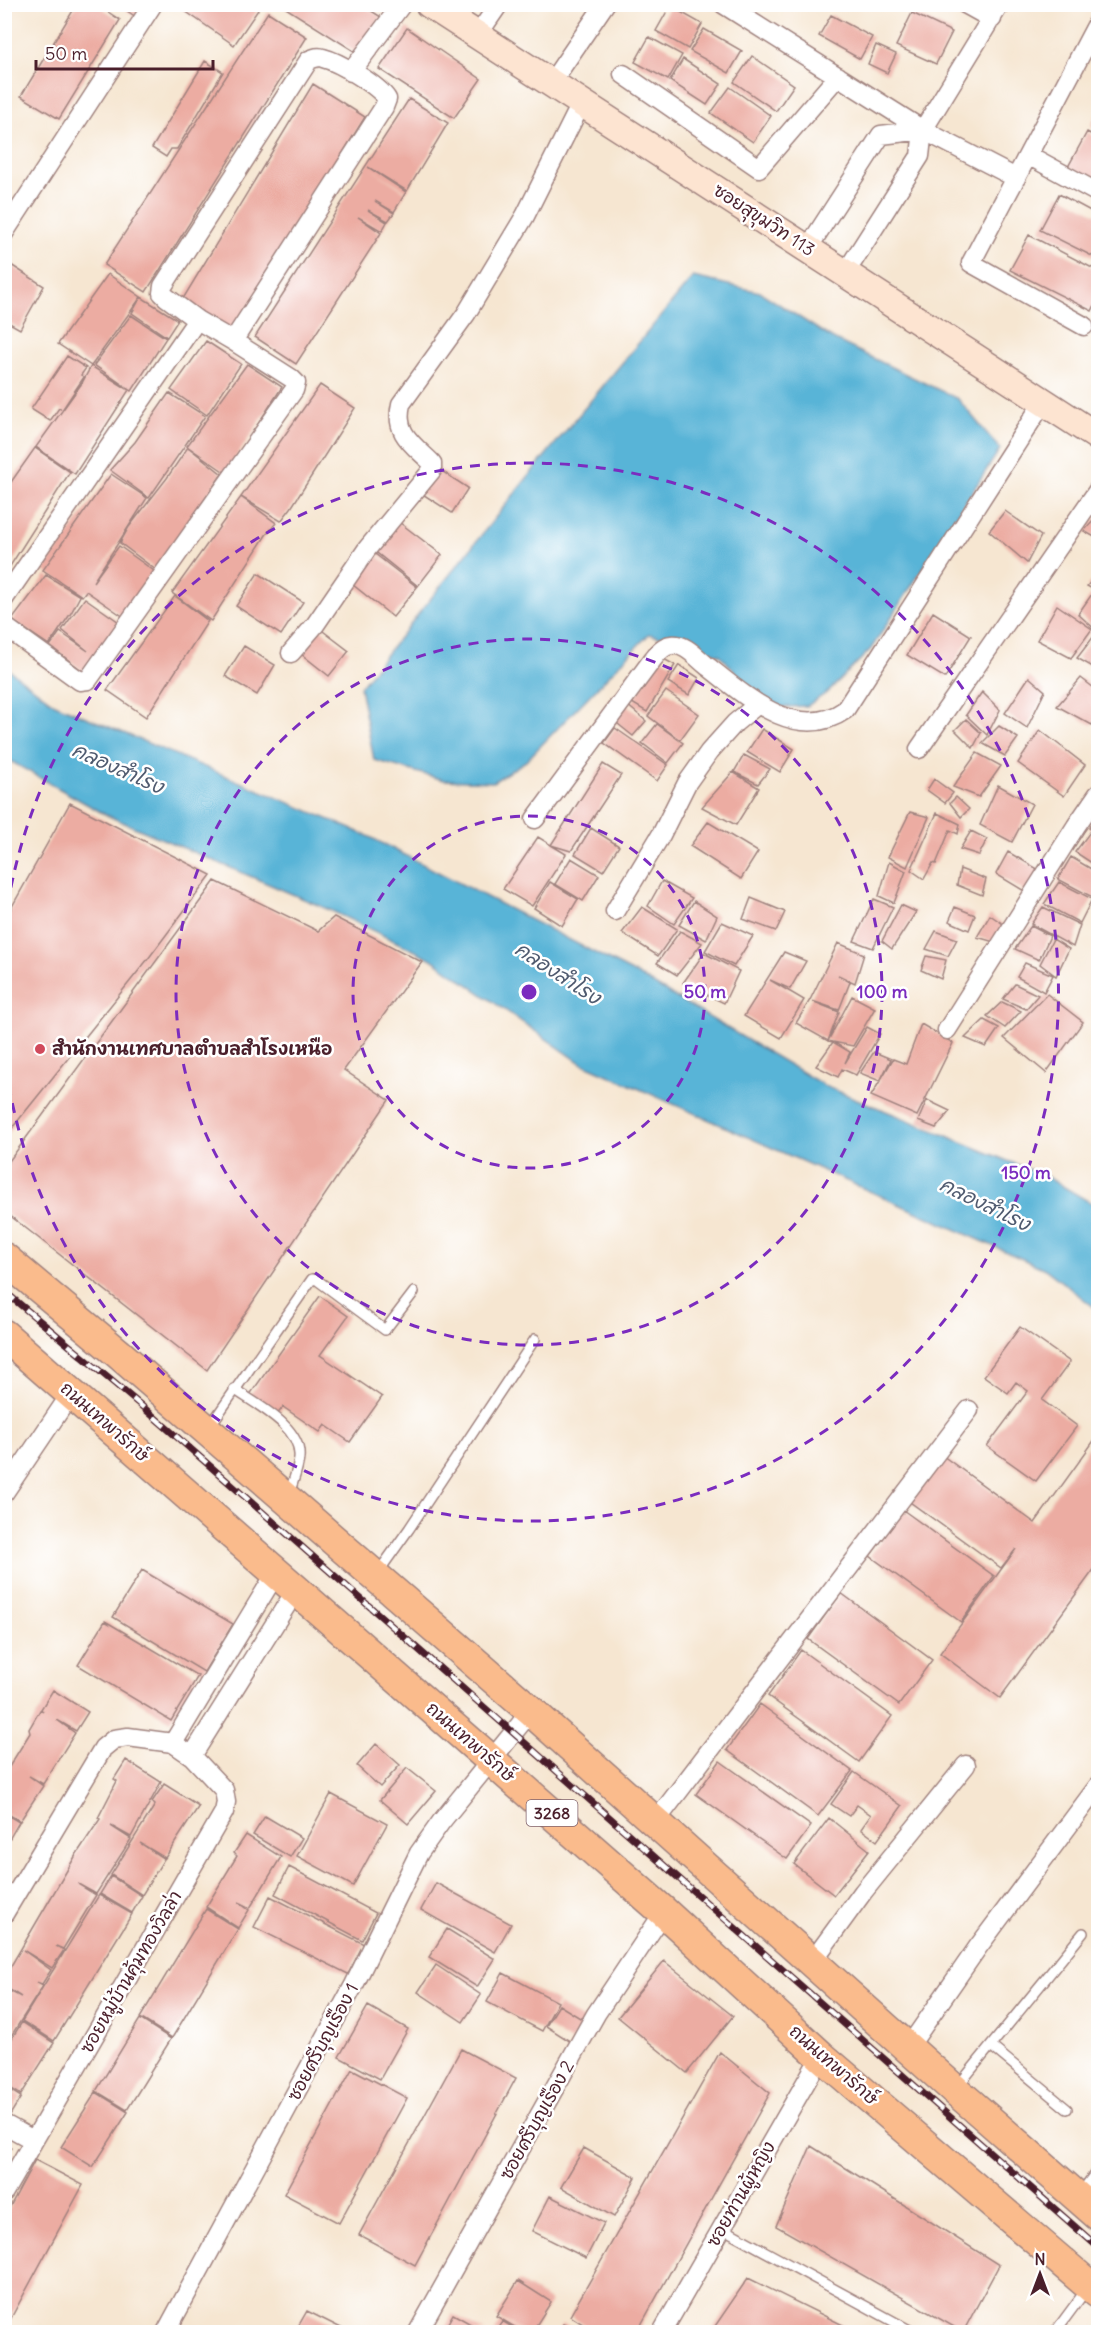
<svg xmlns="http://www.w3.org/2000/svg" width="1103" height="2337" font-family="Delius,'Playpen Sans Thai',sans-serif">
<rect width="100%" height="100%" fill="#fff"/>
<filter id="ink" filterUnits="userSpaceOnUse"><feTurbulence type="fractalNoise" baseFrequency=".0167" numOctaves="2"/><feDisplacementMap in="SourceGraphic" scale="12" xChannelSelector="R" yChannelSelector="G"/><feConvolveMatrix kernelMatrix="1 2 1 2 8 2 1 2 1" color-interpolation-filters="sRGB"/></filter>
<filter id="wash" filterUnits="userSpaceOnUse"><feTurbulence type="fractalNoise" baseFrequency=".008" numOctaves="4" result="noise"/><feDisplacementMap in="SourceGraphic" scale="24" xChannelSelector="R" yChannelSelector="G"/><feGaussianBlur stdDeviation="1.35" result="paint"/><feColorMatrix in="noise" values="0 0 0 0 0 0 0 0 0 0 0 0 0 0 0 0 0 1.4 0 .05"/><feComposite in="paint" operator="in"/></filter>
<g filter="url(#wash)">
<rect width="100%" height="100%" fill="#f6e6d1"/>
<!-- water -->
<path fill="#59b4d7" stroke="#526a81" stroke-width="1.5" d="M693 277 760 292 833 339 958 399 1000 449 871 649 828 692 807 706 768 708 720 655 649 634 526 761 493 782 444 780 374 760 360 687 531 473Z
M5 667 55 704 368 836 636 974 825 1086 1047 1177 1098 1207V1310L1045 1269 581 1063 430 958 332 911 106 815 5 758Z"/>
<g id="blocks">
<!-- building -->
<path fill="#ecaca2" d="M77 4H96L120 20 59 119 21 96Z
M117 4H144L136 17Z
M175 4H262L234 45Z
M281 5H362L381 17 357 53Z
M670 6 702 24 688 49 656 31Z
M268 12 307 37 146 292 104 265Z
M912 13 952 32 936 64 896 46Z
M831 15 872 37 860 59 819 36Z
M407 28 481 79 454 118 379 69Z
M704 29 742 51 729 73 690 51Z
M649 37 682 55 668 80 635 62Z
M876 45 896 54 887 73 868 64Z
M752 56 794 85 776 111 734 82Z
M683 59 721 84 707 105 670 81Z
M205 61 223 72 177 149H171L166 157 152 148Z
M313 84 365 117 231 334 181 302Z
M730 87 771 116 753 142 711 113Z
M409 99 448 123 407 191 368 167 406 192 394 212 375 201 394 213 388 221 368 210 387 222 382 231 358 217 381 233 296 364 255 337Z
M1098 111V130L1091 126Z
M1087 132 1098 138V183L1068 167Z
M1059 194 1098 215V259L1040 230Z
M1029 235 1098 271V299L1092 311 1010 270Z
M11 265 44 286 20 329 4 320V275Z
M108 274 141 297 91 366 129 390 75 474 36 447 82 383 91 366 58 344Z
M141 297 178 320 167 337 132 313Z
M131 315 166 338 132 391 94 365Z
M206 341 241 364 207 415 171 390Z
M67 356 86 368 81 375 84 377 62 410 59 408 50 421 31 409Z
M247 364 282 387 226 473 187 446Z
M320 385 355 408 291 508 281 521 241 497Z
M169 393 205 416 149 498 110 470 135 442Z
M188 447 222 474 156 570 120 543 129 527 167 478Z
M35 448 70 472 7 571 4 569V492Z
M437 468 468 488 452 513 421 493Z
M111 474 147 498 93 582 119 546 154 571 124 617 86 591 82 596 43 570Z
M241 497 276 523 266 535 211 621 172 593Z
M1005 511 1041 536 1027 563 989 531Z
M1096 518 1098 520V539L1084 531Z
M395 519 442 555 418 586 372 549Z
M370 550 417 587 393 617 347 580Z
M258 573 303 602 281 635 236 606Z
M1098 574V592L1087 586Z
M46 575 80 596 71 613 49 645 12 620Z
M1092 594 1098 599V627L1096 630 1078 614Z
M175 596 208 621 146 717 107 690Z
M85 598 119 622 83 671 50 646 60 632 88 651 62 630Z
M1057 605 1092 629 1071 658 1037 640Z
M933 612 971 636 945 678 907 655Z
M319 628 349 651 329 676 300 653Z
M1098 631V670L1077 658Z
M244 646 275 665 257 695 225 676Z
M660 657 675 665 647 712 632 703Z
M679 665 699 678 689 695 668 682Z
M1029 677 1045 691 1027 728 1005 713Z
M1081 678 1098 691V717L1092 725 1057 706Z
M666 691 699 714 680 740 648 716Z
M982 692 1000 710 987 735 966 715Z
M626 704 646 721 633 736 613 720Z
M966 719 981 733 973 748 955 730Z
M657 724 683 743 668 763 642 743Z
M999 726 1018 738 1005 756 982 743Z
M615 728 668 765 657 781 604 743Z
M762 729 794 749 780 772 747 752Z
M1040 730 1085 765 1064 796 1018 763Z
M977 753 1001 766 979 797 953 787Z
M744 755 770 769 758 784 734 772Z
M603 764 621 775 571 851 551 845 566 854 532 906 503 889 538 837 551 845Z
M733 772 759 788 736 825 702 807Z
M934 779 953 793 945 803 927 790Z
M998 785 1032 804 1012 842 980 825Z
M956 797 969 809 961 817 950 803Z
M70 803 211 875 148 959 4 1138V921Z
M910 812 929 817 907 867 888 857Z
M937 813 960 824 958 834 950 830 936 864 933 863 924 879 911 870Z
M1098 814V834L1089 828Z
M708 822 758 852 741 879 690 846Z
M591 828 619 846 603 871 575 854Z
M971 831 987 839 979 855 960 849Z
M1090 832 1098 838V867L1075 852Z
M1008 852 1041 871 1026 892 996 874Z
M1071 857 1098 873V893L1096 899 1058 879Z
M571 858 599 875 583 901 555 884Z
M889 862 906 871 894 903 879 896Z
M960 869 986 879 982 895 957 885Z
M215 881 318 931 334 917 422 962 344 1070 389 1100 207 1370 4 1211V1168Z
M662 881 692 898 674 924 648 906Z
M550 882 578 899 562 926 534 908Z
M1059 882 1092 899 1080 923 1044 904Z
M751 898 785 912 776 931 743 919Z
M874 899 893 907 873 948 854 941Z
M694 901 717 916 706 940 679 925Z
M901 905 916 912 892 949 882 941Z
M642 907 677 929 658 956 622 933Z
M955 907 975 915 969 930 949 921Z
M1043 907 1080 925 1073 947 1031 924Z
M990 915 1006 926 994 942 977 937Z
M722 922 753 936 734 966 705 951Z
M1031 926 1050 936 1039 960 1015 949Z
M680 931 702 943 677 975 657 963Z
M936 931 957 939 948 956 926 949Z
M1053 939 1069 949 1056 976 1040 964Z
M838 943 864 954 855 983 838 975 850 982 839 1010 812 1001 839 1012 828 1041 796 1023 810 1000Z
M784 952 806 961 790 989 770 980 804 1000 781 1038 744 1016Z
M704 953 739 971 724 1003 683 983Z
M926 956 946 960 941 979 921 970Z
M1025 963 1053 975 1044 992 1017 977Z
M1015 984 1038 995 1026 1009 1003 999Z
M1047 994 1083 1022 1046 1073 1004 1038Z
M852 996 875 1008 853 1046 828 1041Z
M1002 1002 1021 1011 1005 1028 987 1016Z
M984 1020 999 1028 986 1047 965 1038Z
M921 1024 953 1043 917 1116 871 1096 893 1059 906 1064Z
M867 1027 880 1034 856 1075 842 1069 838 1077 816 1066 833 1042 850 1052 845 1063Z
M874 1052 891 1059 880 1081 860 1073Z
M927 1100 950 1111 936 1128 918 1121Z
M320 1296 348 1316 320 1355 382 1397 350 1442 325 1425 320 1432 283 1407 277 1415 249 1396Z
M1020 1327 1070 1362 1042 1400 1077 1426 1036 1481 987 1446 1028 1391 1016 1382 1008 1393 984 1376Z
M1098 1435V1564L1000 1698 940 1653 1016 1549 1001 1568 910 1502 943 1456 1035 1523Z
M903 1510 994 1576 961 1622 870 1556Z
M142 1570 233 1624 204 1672 113 1617Z
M841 1593 932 1660 899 1705 808 1639Z
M105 1621 198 1676 171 1721 78 1665Z
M801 1650 892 1716 859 1762 768 1696Z
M53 1690 88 1712 76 1731 57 1720 75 1733 43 1784 29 1776 43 1786 20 1821 4 1812V1775L30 1733 29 1729 40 1710 43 1712 41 1709Z
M760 1704 852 1771 818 1816 727 1750Z
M376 1744 400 1765 380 1787 357 1766Z
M126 1760 161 1782 131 1837 111 1826 131 1839 96 1894 78 1884 96 1895 63 1949 56 1946 64 1950 52 1968 23 1950 51 1970 42 1984 36 1982 43 1986 4 2047V1988L21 1997 5 1987V1976L76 1855 100 1819 98 1818 117 1781 114 1779Z
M720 1761 811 1826 787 1859 696 1794Z
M407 1768 436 1791 408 1824 380 1800Z
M854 1772 902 1806 877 1841 861 1829 871 1815 857 1805 849 1816 831 1804Z
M164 1784 199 1806 165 1858 140 1843 164 1859 142 1895 111 1875 155 1805 152 1802Z
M331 1794 387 1824 353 1886 297 1856Z
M4 1813 19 1822 4 1848Z
M265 1816 302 1838 290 1857 253 1835Z
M829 1818 869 1850 834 1895 794 1864Z
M246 1835 281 1857 250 1908 238 1902 249 1910 238 1928 206 1907 237 1856 234 1853Z
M289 1867 376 1913 362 1940 275 1894Z
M111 1876 142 1896 132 1913 100 1894Z
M436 1883 511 1924 495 1952 421 1910Z
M99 1895 132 1914 54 2041 22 2021Z
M270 1896 364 1944 348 1974 254 1927Z
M206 1909 238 1929 172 2038 140 2018Z
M447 1929 495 1959 477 1987 429 1957Z
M664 1961 733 2016 687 2073 618 2017Z
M436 1965 481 1995 463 2022 418 1992Z
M503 1973 558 2002 542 2031 487 2002Z
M559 2005 585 2021 571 2042 546 2026Z
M368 2006 408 2029 380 2079 339 2057Z
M140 2019 171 2039 127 2110 96 2091Z
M22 2022 54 2043 21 2095 4 2084V2051Z
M461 2049 516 2078 415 2265 359 2235Z
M720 2052 770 2093 637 2332H595L570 2316Z
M352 2069 407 2098 339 2223 284 2194Z
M4 2086 21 2097 10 2115 4 2111Z
M96 2092 128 2112 93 2167 61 2147Z
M5 2144 11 2148 5 2161Z
M811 2146 999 2265 963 2332 776 2226Z
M584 2148 636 2177 614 2217 561 2187Z
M35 2160 83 2185 4 2331V2218Z
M550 2196 604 2223 586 2258 532 2231Z
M748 2278 857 2332H711Z
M518 2281 551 2302 532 2332H523L496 2316Z
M307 2311 349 2332H295Z
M453 2314 485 2332H443Z
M502 2321 520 2332H494Z
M563 2324 578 2331 577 2332H558Z"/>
</g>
</g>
<g filter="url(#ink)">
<use href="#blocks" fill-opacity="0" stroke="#a0827e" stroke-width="1.5"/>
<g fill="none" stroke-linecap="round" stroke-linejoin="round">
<!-- service casing -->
<g stroke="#a0827e" stroke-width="12">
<path id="service" d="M234 1389C257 1405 302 1427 299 1458 298 1470 292 1483 289 1495
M210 1426 312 1279 317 1280 385 1330 414 1292
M377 1574 409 1529 535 1339
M991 2046 1067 2109
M958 2086 1083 1933
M722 2228 913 2332
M1055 2332 1086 2290"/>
</g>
<!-- minor casing -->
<g stroke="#a0827e" stroke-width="21">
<path id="minor" d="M723 4 923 130 1016 178
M965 4 992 19
M477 36 499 4
M351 72 402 4
M623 74 759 168 838 76
M551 83 605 4
M1028 155 1098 193
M4 233 153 4
M808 248 881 135 923 130
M846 272 920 156 923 130 1000 4
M197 320 233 341
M1084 326 971 263 1098 22
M4 599 197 320 166 297 162 293 163 286 309 60C314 58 318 56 323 58 339 62 378 85 387 99L384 107 233 341 291 378 296 383 294 390 88 680 80 681 4 626
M291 653 315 625 367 549 432 470V463C413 444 394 434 401 404L466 314 525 216 582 102
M919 749 1098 490
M535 819 653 659C658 653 662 646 671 645 685 643 696 657 706 665 744 695 797 744 845 710L1044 401
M615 911 661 835 687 783 709 752 735 723 758 704
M947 1030 1076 826 1098 794
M4 1493 72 1392
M173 1743 276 1573
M192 1756 296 1590
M656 1821 969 1410
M4 1914 103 1748 114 1739 128 1737 173 1743 192 1756 224 1790 226 1802 224 1812 4 2192
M812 1962 863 1892 966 1765
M908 2048 978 1947 1098 1786
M4 2124 33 2140
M1081 2200 1098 2177
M166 2332 354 1985 419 1853 441 1822 531 1711
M418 2332 596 2014 664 1912
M662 2332 821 2056"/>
</g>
<!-- secondary casing -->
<g stroke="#a0827e" stroke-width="30">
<path id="secondary" d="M429 4 1098 437"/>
</g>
<!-- primary casing -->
<g stroke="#a0827e" stroke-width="33">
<path id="primary" d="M4 1258 119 1354 531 1711 955 2090 1098 2215
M4 1335 492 1761 664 1912 821 2056 1098 2293"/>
</g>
<!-- service -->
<use href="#service" stroke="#fff" stroke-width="9"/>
<!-- minor -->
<use href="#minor" stroke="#fff" stroke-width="18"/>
<!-- secondary -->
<use href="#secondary" stroke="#fde4d1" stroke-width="27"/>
<!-- primary -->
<use href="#primary" stroke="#fabb8c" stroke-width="30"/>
<!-- rail casing -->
<g stroke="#4a1f2b" stroke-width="7">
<path id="rail" d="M4 1291 144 1408 1098 2247"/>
</g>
<!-- rail -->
<use href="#rail" stroke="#fff" stroke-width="4.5" stroke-dasharray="14" stroke-linecap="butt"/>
</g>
</g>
<!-- distance rings -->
<g fill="none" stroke="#7b2cbf" stroke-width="3" stroke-dasharray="10 8">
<circle cx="529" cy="992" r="176"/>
<circle cx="529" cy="992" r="353"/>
<path d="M5 923A529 529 0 1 1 5 1061"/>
</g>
<!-- markers -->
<circle fill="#d1495b" stroke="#fff" stroke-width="2" cx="40" cy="1049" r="6"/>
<g text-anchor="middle" stroke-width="5" stroke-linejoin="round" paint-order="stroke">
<!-- shield labels -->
<rect fill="#fff" stroke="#80626b" stroke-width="1.5" x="526.5" y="1800" width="51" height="26" rx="4.5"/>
<g font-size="16" font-weight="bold" fill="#4a1f2b">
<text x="552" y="1819">3268</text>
</g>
<!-- street labels -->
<g font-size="18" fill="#4a1f2b" stroke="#fff">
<text transform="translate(764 220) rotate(33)" y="6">ซอยสุขุมวิท 113</text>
<text transform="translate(105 1422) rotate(41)" y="6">ถนนเทพารักษ์</text>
<text transform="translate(471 1742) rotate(41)" y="6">ถนนเทพารักษ์</text>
<text transform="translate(131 1972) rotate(-60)" y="6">ซอยหมู่บ้านคุ้มทองวิลล่า</text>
<text transform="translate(323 2042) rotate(-62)" y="6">ซอยศรีบุญเรือง 1</text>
<text transform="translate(834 2065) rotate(41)" y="6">ถนนเทพารักษ์</text>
<text transform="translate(537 2120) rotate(-61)" y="6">ซอยศรีบุญเรือง 2</text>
<text transform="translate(741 2194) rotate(-60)" y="6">ซอยท่านผู้หญิง</text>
</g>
<!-- poi labels -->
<g font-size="18" font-weight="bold" fill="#4a1f2b" stroke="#fff" text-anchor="start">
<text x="52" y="1055">สำนักงานเทศบาลตำบลสำโรงเหนือ</text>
</g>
<!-- water labels -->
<g font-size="20" font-style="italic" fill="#505b70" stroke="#fff">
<text transform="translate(118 768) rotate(24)" y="7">คลองสำโรง</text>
<text transform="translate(558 973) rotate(33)" y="7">คลองสำโรง</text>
<text transform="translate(985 1204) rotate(26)" y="7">คลองสำโรง</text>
</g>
</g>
<circle cx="529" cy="992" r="9" fill="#7b2cbf" stroke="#fff" stroke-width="3"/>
<g font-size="18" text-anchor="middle" font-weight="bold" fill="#7b2cbf" stroke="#fff" stroke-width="5" stroke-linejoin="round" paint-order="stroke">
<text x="705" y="998">50 m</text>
<text x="882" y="998">100 m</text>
<text x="1026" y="1179">150 m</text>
</g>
<!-- margin -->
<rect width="1103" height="2337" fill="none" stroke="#fff" stroke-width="24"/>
<!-- north arrow -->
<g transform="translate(1040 2274)" stroke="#ffffff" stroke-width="4.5" paint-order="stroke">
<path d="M0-4.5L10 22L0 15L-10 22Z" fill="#4a1f2b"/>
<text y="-9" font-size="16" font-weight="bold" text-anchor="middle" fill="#4a1f2b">N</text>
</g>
<!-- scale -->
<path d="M36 60v9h177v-9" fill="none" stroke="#4a1f2b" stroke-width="3"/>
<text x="45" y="60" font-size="18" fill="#4a1f2b" stroke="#ffffff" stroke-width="4.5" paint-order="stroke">50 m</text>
</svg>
